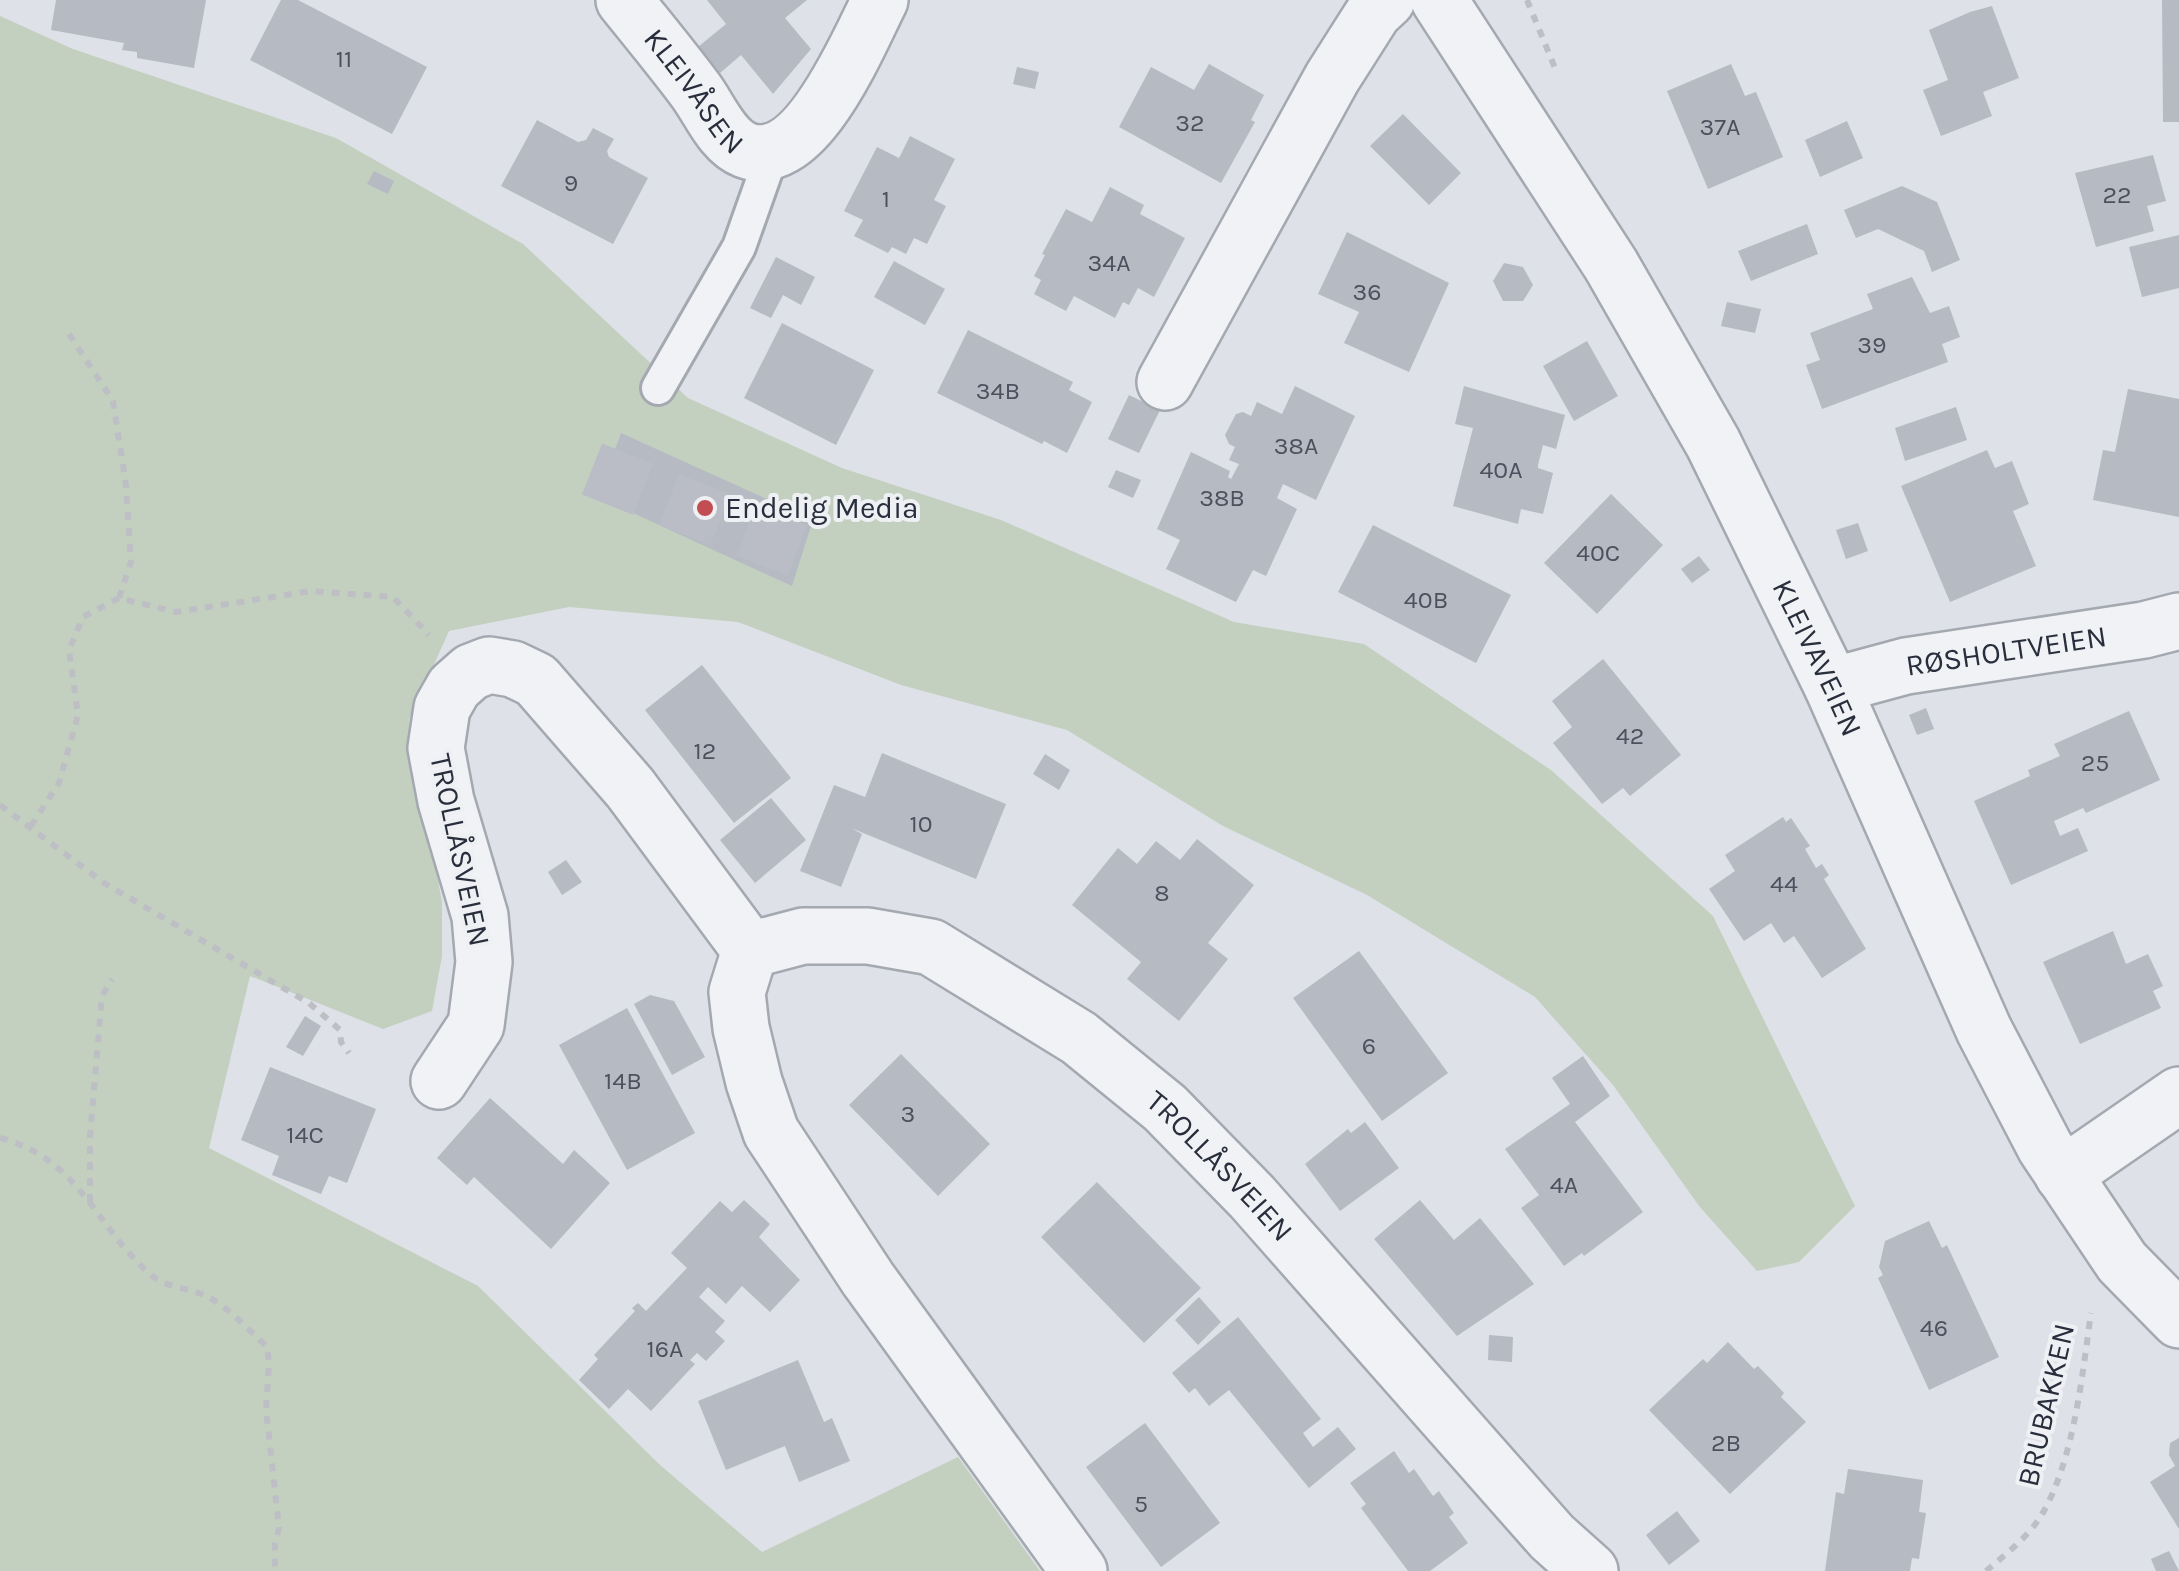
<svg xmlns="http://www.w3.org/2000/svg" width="2179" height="1571" font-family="Karla,sans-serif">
<rect width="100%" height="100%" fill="#dee1e7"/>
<!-- green -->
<path fill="#c3d0c0" d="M0 16 73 49 336 138 523 244 688 398 842 468 1001 520 1234 622 1364 644 1551 770 1713 916 1855 1206 1799 1262 1757 1271 1699 1206 1613 1085 1535 997 1367 895 1223 826 1067 730 901 685 738 622 569 607 449 631 409 720 442 902V956L432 1011 383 1029 250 976 209 1148 478 1286 660 1465 762 1552 958 1457 1040 1571H0Z"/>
<!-- building -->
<path fill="#b6bac3" d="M56 0H206L194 68 137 58V52L122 50 124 43 51 30Z
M281 0H298L427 67 392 134 250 60Z
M707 0H807L785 18 811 49 773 94 741 55 720 73 698 47 726 24Z
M2162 0H2179V122H2163Z
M1992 6 2019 78 1983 92 1992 116 1941 136 1923 90 1948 80 1929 30 1970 12Z
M1209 64 1264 95 1251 120 1255 122 1221 183 1119 127 1151 67 1194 90Z
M1731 64 1745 96 1756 92 1783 157 1708 189 1667 91Z
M1017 67 1039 72 1035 89 1013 84Z
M1403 114 1461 173 1429 205 1370 146Z
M537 120 578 142 586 140 593 128 614 139 607 151 609 157 648 178 613 244 501 186Z
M1847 121 1863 158 1820 177 1805 140Z
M910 136 955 159 934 200 946 206 927 244 914 238 906 254 892 247 888 253 854 236 863 220 844 211 877 147 899 158Z
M2153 155 2166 201 2147 206 2154 231 2096 247 2075 173Z
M374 171 394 181 388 194 367 184Z
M1902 186 1937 202 1960 260 1932 272 1924 251 1878 229 1856 238 1844 210Z
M1110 187 1144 205 1140 214 1185 238 1154 297 1138 288 1129 305 1123 302 1115 318 1074 296 1066 311 1034 294 1041 280 1034 276 1045 255 1042 254 1066 209 1092 222Z
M1807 224 1818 254 1751 281 1738 251Z
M1347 232 1449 283 1409 372 1344 343 1359 312 1318 294Z
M2179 235V288L2142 297 2129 247Z
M776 257 815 277 801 305 783 295 771 318 750 308Z
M894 261 945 289 925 325 874 297Z
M1504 263 1523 267 1533 285 1523 301H1503L1493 281Z
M1912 277 1930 313 1949 306 1960 337 1942 344 1948 362 1822 409 1806 365 1820 360 1810 333 1873 309 1867 294Z
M1727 302 1761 309 1755 333 1721 326Z
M782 323 874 370 836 445 744 398Z
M968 330 1073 382 1069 390 1092 402 1067 453 1044 441 1042 444 937 393Z
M1587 341 1618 396 1574 421 1543 366Z
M1295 386 1355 416 1316 500 1283 484 1277 498 1297 509 1266 576 1253 570 1236 602 1166 569 1180 540 1157 529 1191 452 1230 471 1228 477 1231 479 1239 464 1229 460 1235 447 1229 444 1225 435 1236 414 1243 412 1251 416 1257 402 1282 414Z
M1464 386 1565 415 1556 449 1543 445 1538 465V468L1553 473 1543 514 1521 509 1518 524 1453 506 1473 428 1455 424Z
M2128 389 2179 399V517L2093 500 2103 450 2115 452Z
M1129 395 1160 410 1139 453 1108 439Z
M1956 407 1967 440 1905 461 1895 428Z
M621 433 813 520 792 586 598 497Z
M1987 450 1995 468 2012 461 2029 504 2013 511 2036 566 1950 602 1901 486Z
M1116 470 1141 480 1133 498 1108 487Z
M1611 494 1663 545 1597 614 1544 563Z
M1858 523 1868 551 1846 559 1836 530Z
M1373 525 1511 595 1476 663 1338 592Z
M1699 556 1710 570 1692 583 1681 569Z
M1603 659 1681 755 1630 796 1623 788 1602 804 1553 743 1572 727 1552 701Z
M702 665 791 778 734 823 645 710Z
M1926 708 1934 729 1917 735 1909 715Z
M2129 711 2160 780 2086 813 2083 808 2054 821 2060 836 2078 828 2088 851 2011 885 1974 801 2030 776 2028 770 2060 756 2054 744Z
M882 753 1006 804 976 879 851 828 862 834 841 887 800 871 834 785 865 797Z
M1045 754 1070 770 1059 790 1033 774Z
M771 798 806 840 755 883 720 840Z
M1783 817 1786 822 1791 818 1810 846 1805 849 1816 868 1822 864 1829 875 1824 879 1866 949 1822 978 1794 936 1784 943 1771 923 1744 941 1709 889 1735 871 1725 855Z
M1197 839 1254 885 1208 943 1228 959 1179 1021 1127 979 1141 962 1072 905 1118 848 1137 864 1156 841 1180 860Z
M566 860 582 882 562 895 548 872Z
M2113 931 2126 964 2148 954 2163 986 2153 991 2161 1008 2080 1044 2043 962Z
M1359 951 1448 1073 1382 1121 1293 998Z
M650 995 674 1001 705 1057 672 1075 634 1004Z
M627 1008 695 1133 627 1170 559 1045Z
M305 1016 321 1026 303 1056 286 1047Z
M901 1054 990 1144 938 1196 849 1105Z
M1583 1056 1610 1096 1575 1122 1643 1212 1584 1256 1582 1253 1564 1266 1521 1208 1539 1195 1505 1149 1570 1104 1552 1078Z
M270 1067 376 1109 347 1183 329 1176 321 1194 272 1175 279 1156 241 1140Z
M490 1098 563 1164 574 1150 610 1183 551 1249 474 1177 467 1185 437 1158Z
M1365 1122 1399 1168 1340 1211 1305 1164 1348 1129 1351 1133Z
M1097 1182 1201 1288 1144 1343 1041 1237Z
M744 1200 770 1224 759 1237 800 1280 770 1312 742 1286 726 1304 708 1287 699 1297 725 1321 715 1332 725 1341 706 1361 697 1353 690 1360 695 1364 651 1411 628 1389 609 1409 579 1380 598 1359 594 1355 635 1311 632 1308 638 1303 646 1311 687 1268 671 1253 720 1201 732 1212Z
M1420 1200 1454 1240 1480 1218 1534 1284 1457 1336 1374 1239Z
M1929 1221 1942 1248 1947 1245 1999 1357 1929 1390 1878 1278 1883 1275 1879 1267 1885 1241Z
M1199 1297 1221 1322 1198 1345 1175 1320Z
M1238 1317 1321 1419 1303 1433 1313 1447 1338 1427 1356 1449 1309 1488 1229 1390 1209 1406 1195 1388 1189 1393 1172 1373Z
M1489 1335 1513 1337 1512 1362 1488 1360Z
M1728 1342 1754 1369 1758 1366 1784 1393 1781 1397 1806 1422 1730 1494 1649 1410 1703 1359 1707 1363Z
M798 1360 824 1422 832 1418 850 1461 799 1482 785 1446 726 1470 698 1401Z
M1145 1423 1220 1523 1161 1567 1086 1467Z
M2179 1438V1529L2150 1482 2175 1466 2169 1455 2170 1443Z
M1394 1451 1409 1473 1414 1469 1433 1496 1439 1491 1454 1513 1449 1517 1468 1543 1430 1571H1408L1361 1508 1366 1504 1350 1483Z
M1848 1469 1923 1480 1919 1512 1926 1513 1919 1559 1912 1558 1910 1571H1825L1836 1492 1844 1494Z
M1677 1511 1700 1541 1669 1565 1646 1535Z
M2169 1551 2179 1571H2156L2151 1559Z"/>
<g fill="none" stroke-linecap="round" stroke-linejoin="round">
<!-- minor-tunnel -->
<path stroke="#babdc5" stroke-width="55" stroke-dasharray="55 28" stroke-linecap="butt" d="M592 469 802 552"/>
<!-- service casing -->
<g stroke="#a4a8b0" stroke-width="38">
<path id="service" d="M658 388 739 247 773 151"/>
</g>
<!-- minor casing -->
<g stroke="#a4a8b0" stroke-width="60">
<g id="minor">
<path id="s1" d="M624 0C648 30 673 60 696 91 710 110 722 141 745 150 806 174 859 41 880 0"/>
<path id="s2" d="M1439 0 1611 265 1713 443 1832 686 1984 1030 2045 1147 2122 1262 2179 1320"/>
<path d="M1165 382 1332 78 1374 12 1387 0"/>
<path id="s3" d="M1832 686 1906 666 2144 630 2179 621"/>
<path d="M750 950 737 992 741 1028 754 1082 771 1132 868 1279 1079 1571"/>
<path id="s4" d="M439 1081 476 1025 484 962 480 916 446 801 436 748 442 708 454 687 471 672 489 665 513 669 536 680 630 788 750 950 803 936H868L931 947 1079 1038 1165 1108 1252 1197 1552 1537 1590 1571"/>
<path d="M2063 1175 2179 1095"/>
</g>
</g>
<!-- path -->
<path stroke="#bdbfc5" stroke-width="6" stroke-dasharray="8 8" stroke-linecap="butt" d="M1527 0 1555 68
M69 334 113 401 126 485 131 562 119 598
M0 805 104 883 309 1003 340 1030 341 1042 349 1053
M31 826 59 783 78 715 69 650 83 617 119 598 176 612 311 591 393 597 429 635
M0 1138C79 1158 94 1225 151 1275 166 1288 190 1288 208 1297 229 1308 249 1330 267 1347L269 1363 266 1409 279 1528 275 1544V1571
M90 1202V1136L102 996 112 979
M1986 1571C2005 1555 2027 1538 2041 1516 2074 1461 2082 1376 2091 1313"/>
<!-- service -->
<use href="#service" stroke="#f1f2f5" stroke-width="32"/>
<!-- minor -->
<use href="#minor" stroke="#f1f2f5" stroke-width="55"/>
</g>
<!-- markers -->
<circle fill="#c24d52" stroke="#eef0f4" stroke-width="4" cx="705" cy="508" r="10"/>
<g text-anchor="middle" stroke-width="8" stroke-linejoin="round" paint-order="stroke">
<!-- number labels -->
<g font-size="25" fill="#4c515e">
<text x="344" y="67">11</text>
<text x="1190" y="131">32</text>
<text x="1720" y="135">37A</text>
<text x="571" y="191">9</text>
<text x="2117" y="203">22</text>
<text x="886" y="207">1</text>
<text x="1109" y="271">34A</text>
<text x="1367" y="300">36</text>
<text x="1872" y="353">39</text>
<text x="998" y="399">34B</text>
<text x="1296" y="454">38A</text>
<text x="1501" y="478">40A</text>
<text x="1222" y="506">38B</text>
<text x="1598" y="561">40C</text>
<text x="1426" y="608">40B</text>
<text x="1630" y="744">42</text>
<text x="705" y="759">12</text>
<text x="2095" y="771">25</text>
<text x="921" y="832">10</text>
<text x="1784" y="892">44</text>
<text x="1162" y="901">8</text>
<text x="1369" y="1054">6</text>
<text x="623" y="1089">14B</text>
<text x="908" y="1122">3</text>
<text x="305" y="1143">14C</text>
<text x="1564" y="1193">4A</text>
<text x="1934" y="1336">46</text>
<text x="665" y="1357">16A</text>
<text x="1726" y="1451">2B</text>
<text x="1141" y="1512">5</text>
</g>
<!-- street labels -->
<g font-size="30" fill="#292e3c" stroke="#eef0f4">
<text dy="10" stroke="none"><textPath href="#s1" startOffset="115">KLEIVÅSEN</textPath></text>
<text dy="10" stroke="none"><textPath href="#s3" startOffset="178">RØSHOLTVEIEN</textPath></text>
<text dy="10" stroke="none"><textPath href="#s2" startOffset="760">KLEIVAVEIEN</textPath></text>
<text transform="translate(460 850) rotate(78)" y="10">TROLLÅSVEIEN</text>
<text dy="10" stroke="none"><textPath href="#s4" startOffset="1400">TROLLÅSVEIEN</textPath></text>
<text transform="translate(2046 1405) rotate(-77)" y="10">BRUBAKKEN</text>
</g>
<!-- poi labels -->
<g font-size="30" fill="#292e3c" stroke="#eef0f4" text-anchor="start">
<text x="725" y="518">Endelig Media</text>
</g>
</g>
</svg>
